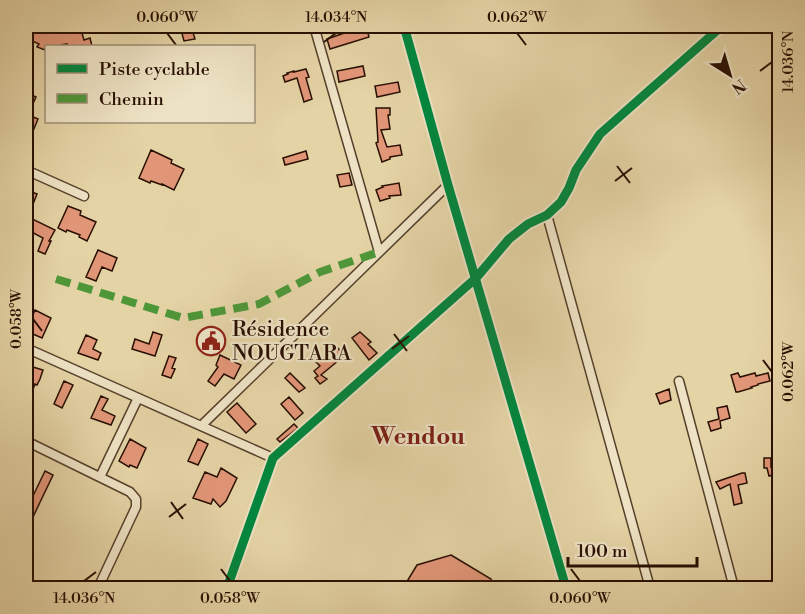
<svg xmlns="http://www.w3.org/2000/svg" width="805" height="614" font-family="'Libre Bodoni',serif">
<rect width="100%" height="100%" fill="#e4d3a5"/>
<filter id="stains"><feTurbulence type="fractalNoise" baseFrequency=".00333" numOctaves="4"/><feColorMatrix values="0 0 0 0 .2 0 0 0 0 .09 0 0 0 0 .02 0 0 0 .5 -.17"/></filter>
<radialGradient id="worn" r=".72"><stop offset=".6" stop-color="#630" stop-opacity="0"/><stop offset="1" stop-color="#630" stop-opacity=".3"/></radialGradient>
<!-- building -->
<path fill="#e29678" stroke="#280f02" stroke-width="1.5" d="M31 26H40L38 31 62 29V26H80L84 40 90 38 92 46H67V44L61 45 62 46H46L45 50 37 47 39 44 26 38Z
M180 26H191L195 39 184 41Z
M367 29 369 37 330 49 327 39 353 30 354 32Z
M363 66 365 76 339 82 337 71Z
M306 69 309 77 306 78 312 99 304 102 297 78 285 82 283 76 288 74 287 73 294 71V72Z
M398 82 400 92 377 97 375 86Z
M29 94 36 97 28 115 38 119 33 131 26 128V100Z
M376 108H390V115H388L390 129 381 130 387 147 400 145 402 155 390 157V159L382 162 376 143 378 142Z
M151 150 172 160 171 163 184 169 174 190 162 184V185L151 181 150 183 139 178Z
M306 151 308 159 285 165 283 158Z
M349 173 352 185 340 187 337 175Z
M399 183 401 195 389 196 390 198 380 201 376 190 383 187 382 186Z
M26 190 37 194 28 217 55 230 49 241H51L45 254 38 251 43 238 26 229Z
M68 206 81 211 80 215 96 222 87 241 79 237 80 235 67 230 66 232 58 228Z
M98 250 117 258 112 271 102 267 96 281 86 277Z
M35 310 51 318 42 338 26 331Z
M153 332 162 335 155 356 132 349 135 339 149 344Z
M360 332 371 342 368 344 377 353 369 360 352 338Z
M86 335 97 340 93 349 101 353 98 360 78 353Z
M338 348 344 356 321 375 327 379 320 384 315 378 318 376 314 371 320 366 311 357 317 352 324 360Z
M220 355 241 365 234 379 224 374 215 386 208 381 218 367 216 365Z
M169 356 176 358 172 368 175 369 171 378 162 375Z
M26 365 43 370 40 379 37 385 35 384 32 392 26 389Z
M290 373 305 388 299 392 285 378Z
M738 373 740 377 755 373 756 376 768 373 770 381 758 384V385L751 387 752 388 738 392H736L731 375Z
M64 381 73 385 62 408 54 404Z
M669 389 671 400 660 404 656 394Z
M101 396 108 399 102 410 115 416 111 425 91 418Z
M289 397 303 413 295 420 281 404Z
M237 403 256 424 246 433 227 412Z
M727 406 730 418 720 421 721 428 711 431 708 422 719 419 717 408Z
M294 424 298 428 280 442 277 439Z
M130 439 146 448 137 468 130 465 129 467 119 461Z
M198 439 208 444 198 465 188 461Z
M764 458H771V467L780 465V473L769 476 767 468H764Z
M221 468 237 478 226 501 220 507 213 499 211 504 193 498 205 472 217 477Z
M45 471 53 475 33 517 26 514V492L33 496Z
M742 473H745L747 483 738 485 742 503 734 505 730 484 720 489 716 482Z
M451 555 491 579 495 588H403L417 565Z
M780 579V588H754L753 586Z"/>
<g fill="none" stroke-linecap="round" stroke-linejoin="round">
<!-- street casing -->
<g stroke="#57402b" stroke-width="11">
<path id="street" d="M314 26 379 252
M404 26 448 185 566 588
M26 170 84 196
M547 215 650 588
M26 348 273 458
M679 381 734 588
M201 426 448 185
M26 441 130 492 136 499V507L98 588
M100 477 138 398
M227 588 273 458 476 278 509 239 528 224 547 215 561 202 569 188 576 170 600 134 722 26"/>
</g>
<!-- street -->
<use href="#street" stroke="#ede2c4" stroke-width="8"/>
<!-- quiet -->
<path stroke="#4e9739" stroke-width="8" stroke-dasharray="15 8" stroke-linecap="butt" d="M56 279 183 318 259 304 320 272 379 252"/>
<!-- cycleway casing -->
<g stroke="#ede2c4" stroke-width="13">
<path id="cycleway" d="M404 26 448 185 566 588
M227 588 273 458 476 278 509 239 528 224 547 215 561 202 569 188 576 170 600 134 722 26"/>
</g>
<!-- cycleway -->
<use href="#cycleway" stroke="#00873e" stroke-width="9"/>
</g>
<!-- ticks -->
<path fill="none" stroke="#280f02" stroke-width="2" d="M167 33 176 45M517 33 526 45M324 42 336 33M760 71 772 62M617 166 630 183M615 181 632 168M33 319 42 331M394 334 407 351M392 349 409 336M763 360 772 372M171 502 183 519M169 517 186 504M221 569 230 581M571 569 580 581M84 581 96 572"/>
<!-- icons -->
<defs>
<g id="civic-ring" transform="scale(1.5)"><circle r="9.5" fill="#ede2c4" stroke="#8f2418" stroke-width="1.5"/><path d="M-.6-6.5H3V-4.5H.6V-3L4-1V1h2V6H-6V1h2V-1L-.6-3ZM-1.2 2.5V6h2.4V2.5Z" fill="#8f2418"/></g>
</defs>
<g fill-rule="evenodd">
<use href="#civic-ring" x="211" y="341"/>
</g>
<g text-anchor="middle" stroke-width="4.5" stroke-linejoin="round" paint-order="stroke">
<!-- poi labels -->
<g font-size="21" fill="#280f02" stroke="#ede2c4" text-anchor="start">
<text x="232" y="336">Résidence<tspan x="232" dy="24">NOUGTARA</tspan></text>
</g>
<!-- quarter labels -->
<g font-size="24" font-weight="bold" fill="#7a1f14" stroke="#ede2c4">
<text x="418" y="444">Wendou</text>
</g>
</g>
<!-- margin -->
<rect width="805" height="614" fill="none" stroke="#e4d3a5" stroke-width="66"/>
<!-- legend -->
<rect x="45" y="45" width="210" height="78" fill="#ede2c4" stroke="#9e8e76" stroke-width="1.5"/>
<rect x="57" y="64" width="30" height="9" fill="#00873e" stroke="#9e8e76" stroke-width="1.5"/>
<text x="99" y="75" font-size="18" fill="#280f02">Piste cyclable</text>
<rect x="57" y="94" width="30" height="9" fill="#4e9739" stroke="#9e8e76" stroke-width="1.5"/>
<text x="99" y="105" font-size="18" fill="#280f02">Chemin</text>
<!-- north arrow -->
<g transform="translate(730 75) rotate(143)" stroke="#ede2c4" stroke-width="4.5" paint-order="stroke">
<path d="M0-4.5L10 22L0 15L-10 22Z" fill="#280f02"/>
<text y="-9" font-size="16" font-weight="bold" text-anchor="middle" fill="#280f02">N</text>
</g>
<!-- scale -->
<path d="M568 557v9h129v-9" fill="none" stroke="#280f02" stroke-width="3"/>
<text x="577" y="557" font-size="18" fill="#280f02" stroke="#ede2c4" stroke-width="4.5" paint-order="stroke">100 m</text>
<rect x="33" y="33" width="739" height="548" fill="none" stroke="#280f02" stroke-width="2"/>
<g font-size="15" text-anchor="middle" fill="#280f02">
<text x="167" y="22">0.060°W</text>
<text x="336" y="22">14.034°N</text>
<text x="517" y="22">0.062°W</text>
<text transform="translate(788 62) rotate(-90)" y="5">14.036°N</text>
<text transform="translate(16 319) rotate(-90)" y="5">0.058°W</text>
<text transform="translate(788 372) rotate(-90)" y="5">0.062°W</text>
<text x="84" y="603">14.036°N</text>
<text x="230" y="603">0.058°W</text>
<text x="580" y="603">0.060°W</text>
</g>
<rect width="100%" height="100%" filter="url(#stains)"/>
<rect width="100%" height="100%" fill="url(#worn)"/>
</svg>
